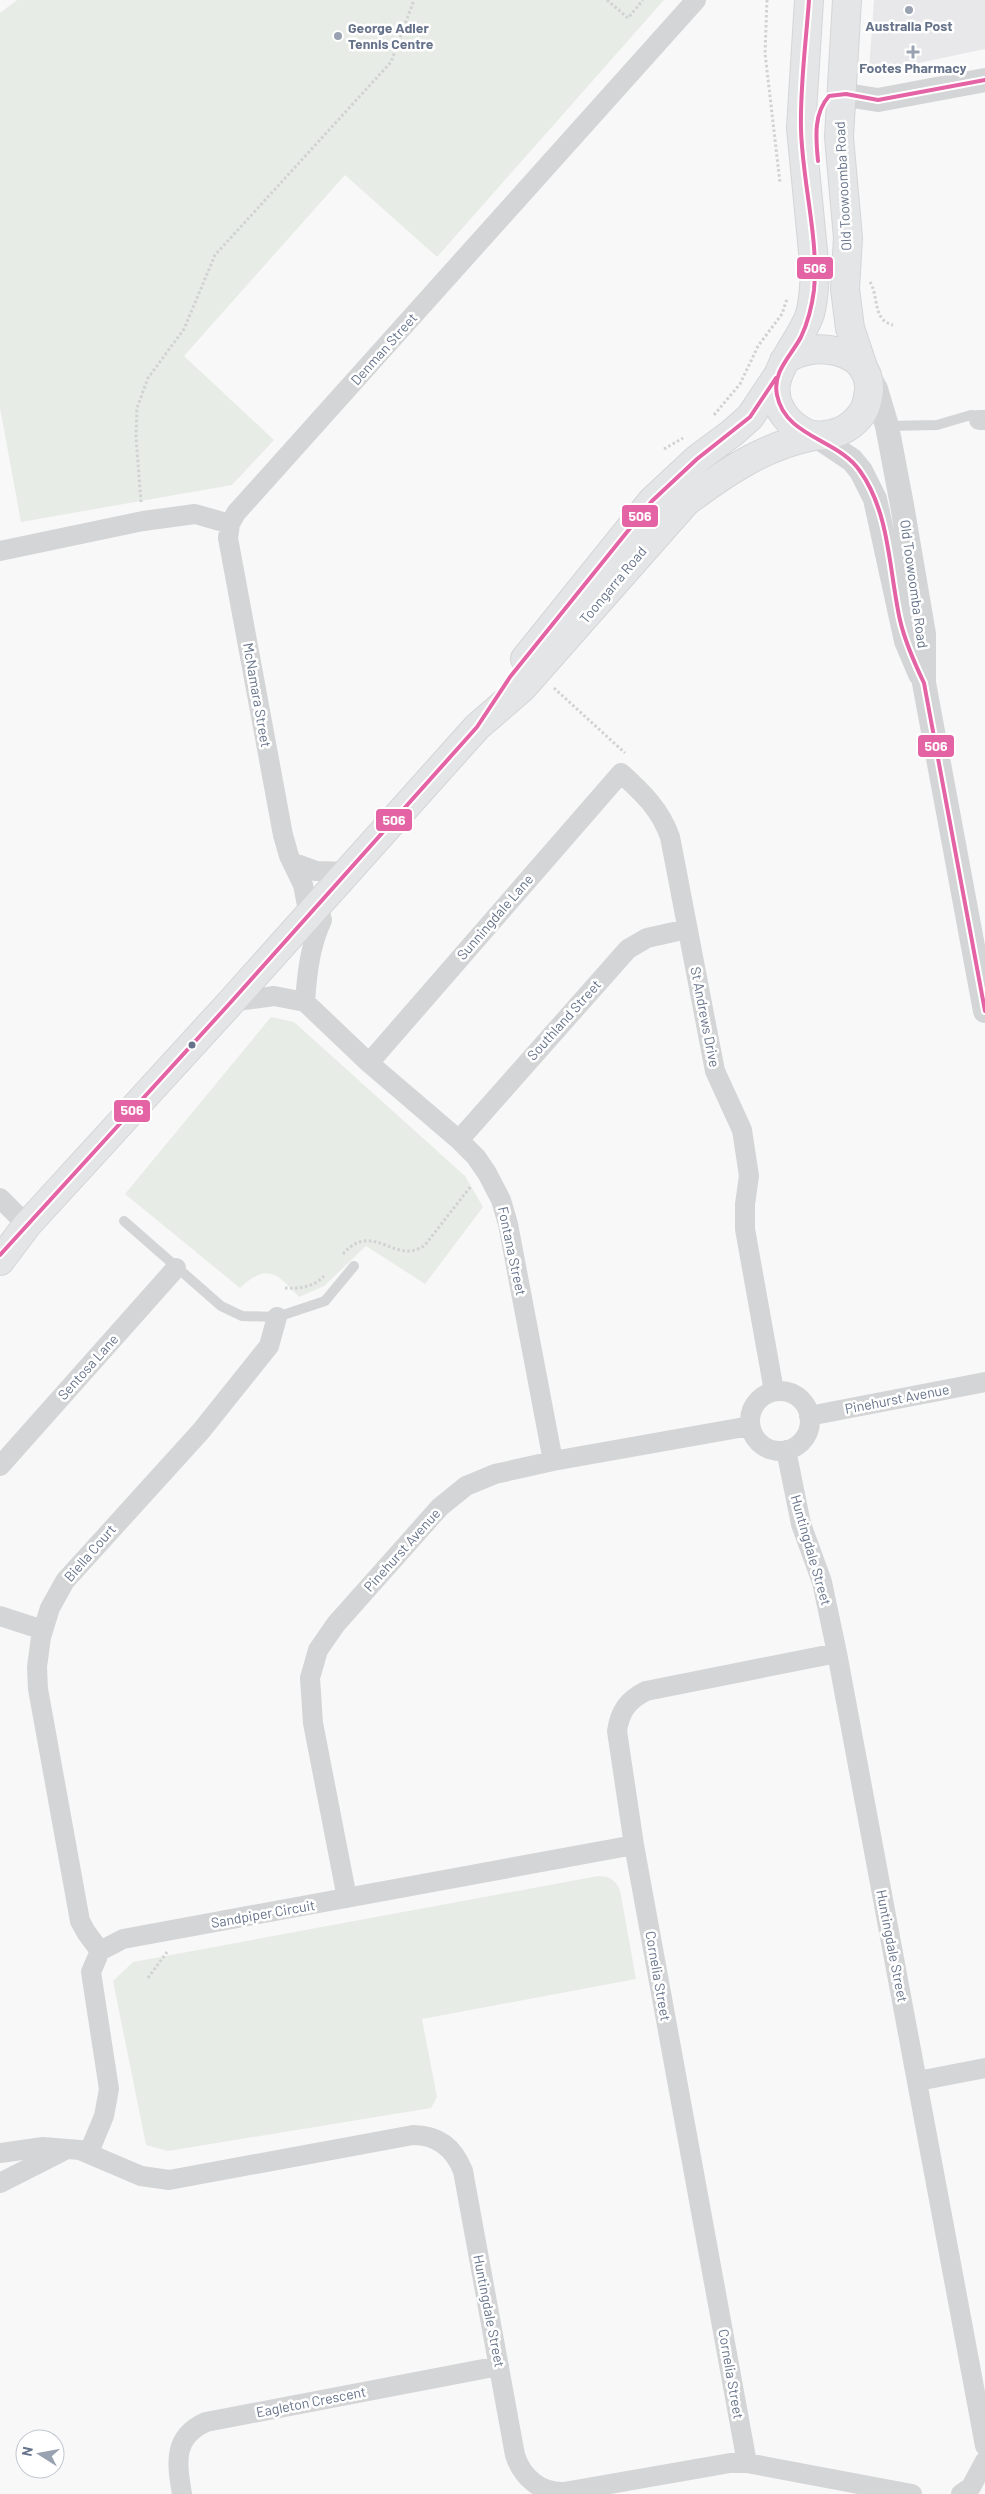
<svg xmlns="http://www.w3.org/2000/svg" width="985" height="2494" font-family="Barlow,sans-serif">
<rect width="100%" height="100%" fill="#f8f8f8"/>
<!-- built -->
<path fill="#e8e8ea" d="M874 0H985V49L876 72 869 70Z"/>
<!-- green -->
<path fill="#e7ece6" d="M17 0H664L437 257 345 175 184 356 274 440 232 485 21 522 0 408V13Z
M271 1017 294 1022 465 1176 483 1207 425 1284 366 1246 324 1286 299 1297C277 1274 268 1262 240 1288L125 1194Z
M598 1876C610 1876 615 1880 620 1890L636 1979 422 2019 437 2097 431 2108 168 2151 146 2145 113 1981 133 1962Z"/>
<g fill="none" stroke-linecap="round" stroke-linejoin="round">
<!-- primary casing -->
<g stroke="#d4d5d7" stroke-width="30">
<path id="primary" d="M847 0 839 137 848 238 845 289 850 328 864 370
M784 361C811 339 871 348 869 390 868 398 867 405 863 412 853 426 842 433 825 435 811 437 801 432 791 423 752 384 797 352 810 314 814 300 814 286 815 272L801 128 809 0
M525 659 652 501 697 459 732 433 750 417 776 378
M0 1261 27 1225 231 1002 477 727 522 688 686 502C724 473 766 445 814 436"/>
</g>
<!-- path -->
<path stroke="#d1d2d3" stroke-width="3" stroke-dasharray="2.5 2.5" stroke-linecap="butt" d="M607 0 628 18 643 0
M767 0 765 53 780 183
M870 282C879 296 872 320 893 325
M714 415 740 384 758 346 782 314 787 299
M664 449 683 438
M141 502 136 437 137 408 148 378 184 329 215 255 391 62 414 0
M554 688 625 753
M343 1254C374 1219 395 1267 425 1245L471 1186
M285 1288C299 1289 314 1287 324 1276
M148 1978 167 1952"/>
<!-- service -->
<path stroke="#d4d5d6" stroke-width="10" d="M887 426 937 425 971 415 982 416
M124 1221 221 1306 242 1316 277 1317 325 1301 354 1266"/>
<!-- minor -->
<path stroke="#d4d5d6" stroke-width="20" d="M979 420H985
M0 551 143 521 195 514 230 524
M294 863 316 871 348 872
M309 915 303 885 289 856 283 835 228 538 230 524 236 513 696 0
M231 1002 274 996 305 1002 369 1063 459 1140 476 1157 487 1173 501 1200 508 1224 553 1461
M305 1002C307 973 310 946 322 920L318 905
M369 1063 621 773C643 793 660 809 670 837L715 1071 742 1130 749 1176 745 1204V1229L774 1391
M459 1140 628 949 647 938 687 929
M0 1198 27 1225
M750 1421a30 30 0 1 1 60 0a30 30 0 1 1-60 0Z
M809 1416 985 1382
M786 1450 801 1524 822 1582 837 1653 985 2446
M0 1466 176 1268
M0 1616 43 1630
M347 1898 313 1723 310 1678 318 1650 336 1624 440 1507 466 1486 495 1474 553 1461 750 1426
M100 1951 86 1932 80 1921 38 1689 37 1667 41 1637 50 1608 65 1581 201 1431 269 1346 277 1317
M918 2081 985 2068
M89 2152 104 2116 109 2089 91 1972 100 1951 123 1939 634 1845
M0 2153 43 2147 80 2150 141 2176 169 2180 413 2135C438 2135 454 2148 463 2171L515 2455C522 2477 540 2493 564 2492L730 2463H747L912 2494
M0 2183 63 2151
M747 2463 634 1845 617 1731C620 1711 628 1700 646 1691L837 1653
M182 2494C177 2464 172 2437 206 2422L499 2366
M961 2494 971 2487 985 2461"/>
<!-- tertiary -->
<path stroke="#d4d5d6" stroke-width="24" d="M840 94 878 100 985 80
M867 374 876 389 887 426 902 505 924 634V683L985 1011
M816 436 852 460 861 471 875 499 906 641 920 674"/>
<!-- primary -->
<use href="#primary" stroke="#e4e5e6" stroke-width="28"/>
<!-- bus-1 casing -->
<g stroke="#fff" stroke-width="8">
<path id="bus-1" d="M809 0C806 42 800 86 801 128 802 181 819 238 814 290 812 306 808 322 801 337 791 356 772 372 777 395 785 437 838 439 860 471 890 513 889 571 900 620 905 642 914 662 924 683L985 1011
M818 161C816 139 813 114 829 96L846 94 878 100 985 80
M0 1255 231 1002 477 727 510 677 652 501 697 459 750 417 776 378"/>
</g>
<!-- bus-1 -->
<use href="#bus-1" stroke="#e463a4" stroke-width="4"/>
</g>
<!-- markers -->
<g fill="#99a2b0" stroke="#fff" stroke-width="2">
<circle cx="909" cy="10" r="5"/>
<circle cx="338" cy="36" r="5"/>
<path d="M910.5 44.5h5v5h5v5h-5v5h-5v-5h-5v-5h5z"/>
</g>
<circle fill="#66738a" stroke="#fff" stroke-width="2" cx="192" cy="1045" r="4.5"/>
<g text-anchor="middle" stroke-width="5" stroke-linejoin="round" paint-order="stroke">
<!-- poi labels -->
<g font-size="14" font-weight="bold" fill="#66738a" stroke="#fff">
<text x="909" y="31">Australia Post</text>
<text x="348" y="33" text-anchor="start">George Adler<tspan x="348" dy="16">Tennis Centre</tspan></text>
<text x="913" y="73">Footes Pharmacy</text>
</g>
<!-- street labels -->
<g font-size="14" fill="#66738a" stroke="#fff">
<text transform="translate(843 186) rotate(-93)" y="5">Old Toowoomba Road</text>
<text transform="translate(384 349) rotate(-48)" y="5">Denman Street</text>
<text transform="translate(914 584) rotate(82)" y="5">Old Toowoomba Road</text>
<text transform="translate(613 585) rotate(-50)" y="5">Toongarra Road</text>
<text transform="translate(257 695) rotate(80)" y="5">McNamara Street</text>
<text transform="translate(495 917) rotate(-49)" y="5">Sunningdale Lane</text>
<text transform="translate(705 1017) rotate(79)" y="5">St Andrews Drive</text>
<text transform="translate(564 1020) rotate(-48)" y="5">Southland Street</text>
<text transform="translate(512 1251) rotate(78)" y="5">Fontana Street</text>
<text transform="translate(88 1367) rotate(-48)" y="5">Sentosa Lane</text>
<text transform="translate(897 1399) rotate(-11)" y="5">Pinehurst Avenue</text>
<text transform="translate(402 1550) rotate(-48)" y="5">Pinehurst Avenue</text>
<text transform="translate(811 1550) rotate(74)" y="5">Huntingdale Street</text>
<text transform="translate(90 1553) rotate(-49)" y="5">Biella Court</text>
<text transform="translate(263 1914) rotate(-10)" y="5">Sandpiper Circuit</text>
<text transform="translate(892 1946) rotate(79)" y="5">Huntingdale Street</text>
<text transform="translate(658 1976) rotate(80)" y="5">Cornelia Street</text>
<text transform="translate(489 2311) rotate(79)" y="5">Huntingdale Street</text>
<text transform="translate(731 2374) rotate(80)" y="5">Cornelia Street</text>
<text transform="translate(311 2402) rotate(-11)" y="5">Eagleton Crescent</text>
</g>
</g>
<g stroke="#fff" stroke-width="2">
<rect x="796" y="256" width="38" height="24" rx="5" fill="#e463a4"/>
<rect x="621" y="504" width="38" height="24" rx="5" fill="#e463a4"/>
<rect x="917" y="734" width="38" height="24" rx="5" fill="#e463a4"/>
<rect x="375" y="808" width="38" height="24" rx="5" fill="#e463a4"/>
<rect x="113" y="1099" width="38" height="24" rx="5" fill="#e463a4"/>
</g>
<g font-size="14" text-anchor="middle" font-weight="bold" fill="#fff">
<text x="815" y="273">506</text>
<text x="640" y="521">506</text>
<text x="936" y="751">506</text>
<text x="394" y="825">506</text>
<text x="132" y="1115">506</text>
</g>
<!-- north arrow -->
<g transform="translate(40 2454) rotate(281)"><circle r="24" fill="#ffffff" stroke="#c2c7d0"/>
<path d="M0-4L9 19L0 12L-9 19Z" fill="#99a2b0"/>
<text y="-8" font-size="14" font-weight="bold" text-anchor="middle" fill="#66738a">N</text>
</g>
</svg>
